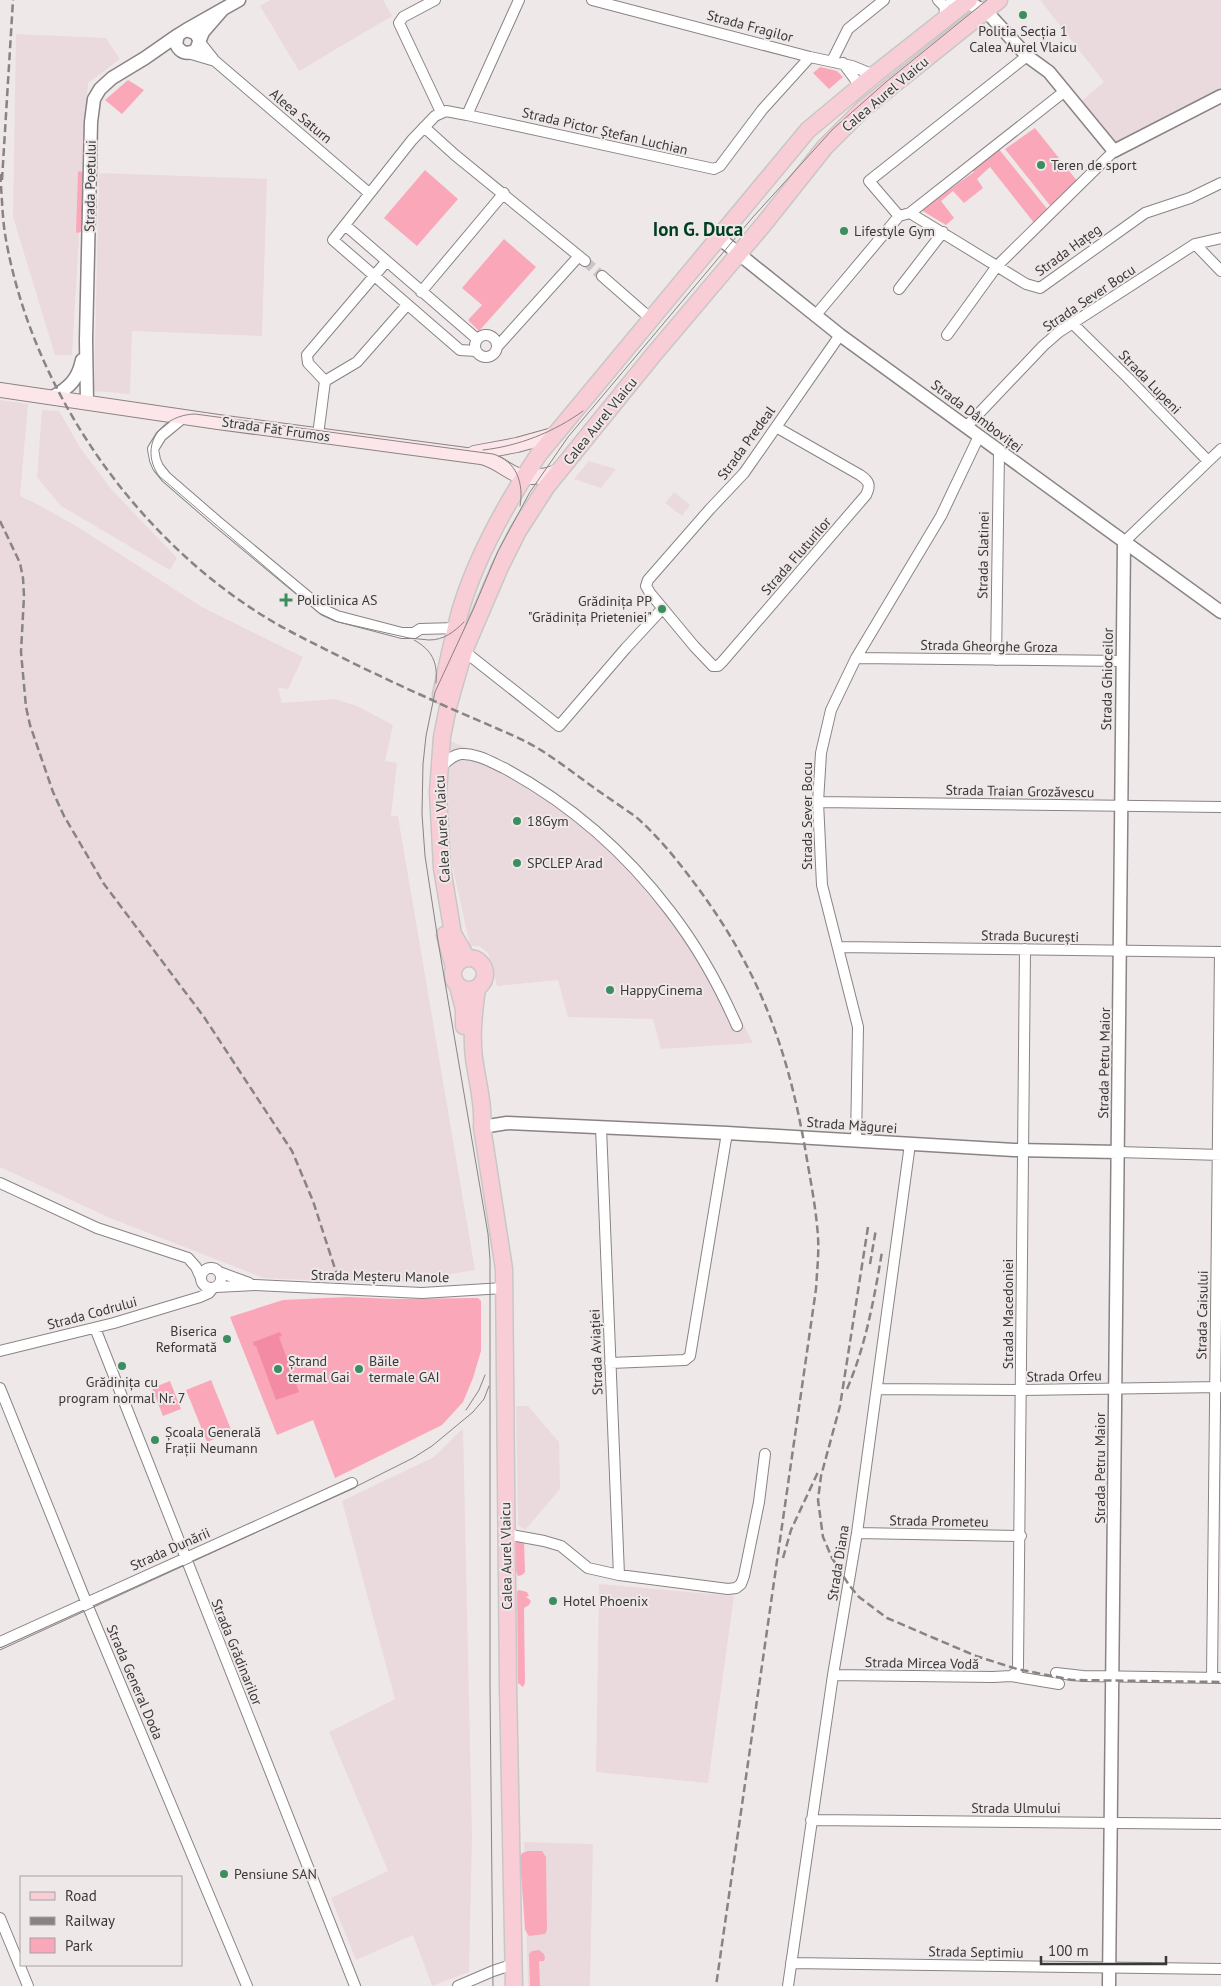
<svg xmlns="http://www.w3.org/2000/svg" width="1221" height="1986" font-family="'PT Sans',sans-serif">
<rect width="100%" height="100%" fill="#efe8e9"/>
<!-- built -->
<path fill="#ebdadd" d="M270 0H383L392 16 299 71 260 6Z
M1040 0H1221V89L1113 145 1079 103 1104 82Z
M16 34 106 38 120 59 88 83 72 355H55L13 217Z
M99 173 267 179 262 336 132 331 130 394 94 391Z
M0 400 28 404 20 496 33 502 78 527 202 607 303 657 288 689 278 688 282 703 335 699 357 706 393 725 385 761 397 763 391 816H398L475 1270 392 1284 264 1278 110 1218 0 1167Z
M42 410 59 411 81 449 112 490 177 558 170 570 61 506 37 477Z
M589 461 616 469 601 488 574 479Z
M674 492 690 505 682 516 665 503Z
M450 741 490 757 634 862 661 891 714 966 753 1043 661 1049 653 1019 568 1017 558 980 497 986 488 953 479 946H470L450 855 447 770Z
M516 1406H528L559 1442 560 1489 525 1530 518 1525Z
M463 1428 472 1835 469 1972 432 1986 413 1935 356 1960 331 1898 388 1871 329 1732 395 1699 342 1501 434 1457Z
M599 1584 734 1596 708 1783 596 1772Z
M524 1842 593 1844 590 1986H528Z"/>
<!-- green -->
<path fill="#faa7b9" d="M820 67 837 71 843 77 829 89 813 73Z
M128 80 144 90 122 114 105 100Z
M1035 128 1078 182 1052 208 1005 149Z
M998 148 1048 210 1035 224 990 167 977 179 983 188 964 203 953 191 941 201 954 218 946 225 921 210 974 172 972 169Z
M425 170 458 199 417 246 384 218Z
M80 171 84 173 82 231 78 233 76 232 78 172Z
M504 239 536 267 479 331 468 320 482 305 462 288Z
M347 1297 394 1299 478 1298 481 1301V1351L473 1378 463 1402 442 1425 335 1478 313 1420 277 1435 230 1317 283 1300Z
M211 1380 232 1432 207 1442 186 1390Z
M170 1381 181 1409 163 1416 152 1388Z
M524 1539 525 1572 522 1575 518 1576 516 1571V1541Z
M519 1590 527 1592 529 1596 525 1597 528 1598 531 1601 529 1605 524 1608 525 1683 523 1687 518 1683 517 1591Z
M528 1851H542L546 1857 547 1930 545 1934 529 1936 525 1930 520 1858 522 1853Z
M539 1950 544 1954 545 1958 544 1961H539L540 1986H530L529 1954 532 1951Z"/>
<!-- water -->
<path fill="#f28ba3" d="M280 1332 282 1336 279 1337 299 1392 276 1400 256 1346H254L253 1342Z"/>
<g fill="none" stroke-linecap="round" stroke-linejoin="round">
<!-- minor-tunnel -->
<path stroke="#cbc5c6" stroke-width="10" stroke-dasharray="10 5" stroke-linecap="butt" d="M585 261 602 276"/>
<!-- minor casing -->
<g stroke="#8a8384" stroke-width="12">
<path id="minor" d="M435 0 403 17 399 23 441 112
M592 0 810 57 852 66 874 75
M938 0 944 6 946 18
M951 0 966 2
M199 41 215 61 369 193
M188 53 215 61
M832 61 848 29 884 0
M843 63 860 86
M467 115 519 0
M424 127 455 155 585 261
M910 213 1065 91
M899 216 869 181 1027 56
M345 225 477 339
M1195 244 1221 271
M602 276 650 318
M899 289 943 232
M421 292 504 193
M815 316 899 216 910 213 1026 284 1040 288 1145 213 1190 198 1221 183
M1072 323 1128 378 1208 461
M475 346a11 11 0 1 1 22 0a11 11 0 1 1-22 0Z
M947 335 997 266 1114 151
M497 347 579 256
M476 351 460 350 333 240 412 140 435 116 446 111 467 115 714 169 720 166 762 110 810 57
M325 381 308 363 307 355 386 262
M325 381 357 362 407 305
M184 417 161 436 153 449 155 460 158 467 166 477 218 522 324 610 337 616 402 633H414L420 629 456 628
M967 426 1043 346 1059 332 1195 244 1221 238
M776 427 860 475C869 481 871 485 866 495L723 661 718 666H713L694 646 650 593 646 586 648 580 710 509 744 473 840 335
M318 435 325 381
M1124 542 1221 449
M464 651 559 726 626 648 662 609
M856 658 1123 661
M996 660 999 452
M439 769C445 763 452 755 461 754 476 753 491 762 504 768 569 803 626 853 670 911 697 946 719 985 737 1026
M818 802 1221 807
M839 947 1221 952
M601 1127 619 1575
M856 1141 858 1027 822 885 818 802 821 753 831 710 856 658 941 516 979 436
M1118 1152 1221 1155
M0 1183 97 1228 188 1258 196 1267 201 1278
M201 1278a10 10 0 1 1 20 0a10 10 0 1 1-20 0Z
M219 1272 249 1283
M216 1287 255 1285 422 1293 504 1288
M95 1328 355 1986
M0 1351 114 1323 200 1297 209 1293 213 1288
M610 1363 685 1360 690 1356 727 1133
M0 1388 89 1609 247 1986
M877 1389 1021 1390 1220 1387
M857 1533 1021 1536
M506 1534 544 1541 561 1546 588 1568 619 1575 728 1589 736 1588 741 1584 744 1576 759 1502 765 1454
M0 1642 352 1483
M1056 1673 1083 1676 1221 1678
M833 1675 993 1677 1011 1676 1059 1684
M1011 1676 1017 1672 1018 1667 1025 949
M1212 1678 1220 952
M811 1820 1221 1824
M0 1918 28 1986
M791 1963 1221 1969
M458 1986 493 1971 514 1964
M788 1986 833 1675 857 1533 910 1144"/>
</g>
<!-- tertiary casing -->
<g stroke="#8a8384" stroke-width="15">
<path id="tertiary" d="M966 2 986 11 1027 56 1049 72 1114 151 1221 96
M186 30 239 0
M199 39 195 33 186 30 178 35 176 44C180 53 187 55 196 50L203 32 223 9
M719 238 840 335 1221 612
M53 397C70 387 78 379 82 360
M87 402 86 340 91 122 94 99 100 89 112 78 145 58 178 35
M482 1127 507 1123 727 1133 1014 1150 1118 1152
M1109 1986 1124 542"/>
</g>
<!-- secondary casing -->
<g stroke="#8a8384" stroke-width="16">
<path id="secondary" d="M0 390 218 422 481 457C494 460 502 467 513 473 526 480 545 477 559 471
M474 453 517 445 553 435"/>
</g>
<!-- primary casing -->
<g stroke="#c8c7c7" stroke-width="19">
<path id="primary" d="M441 695C447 666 453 637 461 608 478 553 507 502 539 454L808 130 874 75 969 0
M445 935 454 967
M453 974a16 16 0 1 1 32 0a16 16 0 1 1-32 0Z
M467 958 453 934 442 868 438 792 442 737 448 707 464 651 500 567 518 531 547 486 654 354 763 225 825 147 863 109 999 0
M458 986 464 1009V1026
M477 988C474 1011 471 1035 474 1058 477 1081 484 1104 482 1127L504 1269 508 1686 514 1986"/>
</g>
<!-- minor -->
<use href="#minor" stroke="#fff" stroke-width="10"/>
<!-- tertiary -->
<use href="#tertiary" stroke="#fff" stroke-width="12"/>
<!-- secondary -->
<use href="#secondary" stroke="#fce6ea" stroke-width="14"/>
<!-- primary -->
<use href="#primary" stroke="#f9cdd6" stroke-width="16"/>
<!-- tram -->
<path stroke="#888384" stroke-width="1" d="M483 450C519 446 554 432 583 411
M464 622C454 632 444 640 429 640L409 638 338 622 319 613 159 476C138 446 161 415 195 414L493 454C517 461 524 484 520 506
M414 640C432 650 438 662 436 683
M466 1410 479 1390 485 1375
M0 1650 353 1488 413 1458 432 1446 473 1412 484 1399 489 1386
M493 1986 490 1687V1260L488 1234 439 947 425 856 422 814 423 764 426 736 435 692 473 610 498 551 530 492 568 437 753 217 833 129 886 82 987 0"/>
<!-- rail -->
<path stroke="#888384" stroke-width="2.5" stroke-dasharray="8 4" stroke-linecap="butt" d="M0 174C2 194 2 214 5 234 32 398 149 559 297 635 340 657 385 679 430 699 453 710 476 719 498 729 512 735 526 741 539 749 557 760 575 774 593 787 607 797 622 807 636 817 658 836 678 861 695 884 758 968 787 1046 805 1148 810 1178 816 1207 818 1237 819 1254 817 1271 816 1289L716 1986
M2 180 13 0
M0 521 20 563 23 578 24 596 21 652 26 707 30 725 53 792 64 816 104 884 204 1017 292 1151 313 1201 338 1278
M868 1227 840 1406 821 1476 818 1500 823 1537 832 1558 849 1585 859 1597 887 1618 976 1656 1017 1669 1072 1680 1221 1682
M870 1264 876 1229
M847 1389C866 1345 874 1299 882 1252
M783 1558 791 1530 818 1472"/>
</g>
<!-- markers -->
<g fill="#3c8d5f" stroke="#efe8e9" stroke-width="2">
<circle cx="1023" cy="15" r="5"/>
<circle cx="1041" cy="165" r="5"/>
<circle cx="844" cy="231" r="5"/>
<path d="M283.5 592.5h5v5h5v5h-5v5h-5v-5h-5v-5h5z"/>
<circle cx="662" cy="609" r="5"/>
<circle cx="517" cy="821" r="5"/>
<circle cx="517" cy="863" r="5"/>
<circle cx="610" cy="990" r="5"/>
<circle cx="227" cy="1339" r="5"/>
<circle cx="122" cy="1366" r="5"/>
<circle cx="278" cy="1369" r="5"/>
<circle cx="359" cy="1369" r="5"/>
<circle cx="155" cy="1440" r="5"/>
<circle cx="553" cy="1601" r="5"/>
<circle cx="224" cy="1874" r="5"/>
</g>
<g text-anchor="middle" stroke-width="4" stroke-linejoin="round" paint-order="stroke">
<!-- street labels -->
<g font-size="14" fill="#3b3838" stroke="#efe8e9">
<text transform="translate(750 26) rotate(15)" y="5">Strada Fragilor</text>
<text transform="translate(885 94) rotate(-40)" y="5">Calea Aurel Vlaicu</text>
<text transform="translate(301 116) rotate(40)" y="5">Aleea Saturn</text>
<text transform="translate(605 131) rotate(13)" y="5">Strada Pictor Ștefan Luchian</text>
<text transform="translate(90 186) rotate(-89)" y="5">Strada Poetului</text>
<text transform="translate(1068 250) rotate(-36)" y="5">Strada Hațeg</text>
<text transform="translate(1089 298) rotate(-34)" y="5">Strada Sever Bocu</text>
<text transform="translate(1150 382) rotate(46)" y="5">Strada Lupeni</text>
<text transform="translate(977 416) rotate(37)" y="5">Strada Dâmboviței</text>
<text transform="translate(600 421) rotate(-51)" y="5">Calea Aurel Vlaicu</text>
<text transform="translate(276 429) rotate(8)" y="5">Strada Făt Frumos</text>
<text transform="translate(746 443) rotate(-54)" y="5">Strada Predeal</text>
<text transform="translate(983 555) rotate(-89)" y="5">Strada Slatinei</text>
<text transform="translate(796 556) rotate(-49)" y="5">Strada Fluturilor</text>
<text transform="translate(989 646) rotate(1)" y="5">Strada Gheorghe Groza</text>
<text transform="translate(1107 679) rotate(-89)" y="5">Strada Ghioceilor</text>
<text transform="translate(1020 791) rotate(1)" y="5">Strada Traian Grozăvescu</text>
<text transform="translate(807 816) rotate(-90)" y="5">Strada Sever Bocu</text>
<text transform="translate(442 829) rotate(-93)" y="5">Calea Aurel Vlaicu</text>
<text transform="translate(1030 936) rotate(1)" y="5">Strada București</text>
<text transform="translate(1104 1063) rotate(-89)" y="5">Strada Petru Maior</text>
<text transform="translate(852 1125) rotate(4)" y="5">Strada Măgurei</text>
<text transform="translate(380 1276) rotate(1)" y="5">Strada Meșteru Manole</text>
<text transform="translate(92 1313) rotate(-15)" y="5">Strada Codrului</text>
<text transform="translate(1008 1314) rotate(-90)" y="5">Strada Macedoniei</text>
<text transform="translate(1202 1315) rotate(-89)" y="5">Strada Caisului</text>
<text transform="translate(596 1352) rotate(-92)" y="5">Strada Aviației</text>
<text transform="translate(1064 1376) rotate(-1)" y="5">Strada Orfeu</text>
<text transform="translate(1100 1468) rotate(-90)" y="5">Strada Petru Maior</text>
<text transform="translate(939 1521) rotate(1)" y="5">Strada Prometeu</text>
<text transform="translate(170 1549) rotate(-24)" y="5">Strada Dunării</text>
<text transform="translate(506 1556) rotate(-91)" y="5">Calea Aurel Vlaicu</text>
<text transform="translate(838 1563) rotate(-81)" y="5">Strada Diana</text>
<text transform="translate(237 1652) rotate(68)" y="5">Strada Grădinarilor</text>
<text transform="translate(922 1663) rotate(1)" y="5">Strada Mircea Vodă</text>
<text transform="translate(135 1682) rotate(67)" y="5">Strada General Doda</text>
<text x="1016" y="1813">Strada Ulmului</text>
<text transform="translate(976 1952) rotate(1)" y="5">Strada Septimiu</text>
</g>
<!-- poi labels -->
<g font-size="14" fill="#3b3838" stroke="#efe8e9" text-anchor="start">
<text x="1023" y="36" text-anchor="middle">Politia Secția 1<tspan x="1023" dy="16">Calea Aurel Vlaicu</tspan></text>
<text x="1051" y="170">Teren de sport</text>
<text x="854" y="236">Lifestyle Gym</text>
<text x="297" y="605">Policlinica AS</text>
<text x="652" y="606" text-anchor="end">Grădinița PP<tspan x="652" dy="16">"Grădinița Prieteniei"</tspan></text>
<text x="527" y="826">18Gym</text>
<text x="527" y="868">SPCLEP Arad</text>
<text x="620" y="995">HappyCinema</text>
<text x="217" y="1336" text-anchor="end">Biserica<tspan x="217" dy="16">Reformată</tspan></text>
<text x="288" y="1366">Ștrand<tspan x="288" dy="16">termal Gai</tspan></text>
<text x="369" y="1366">Băile<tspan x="369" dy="16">termale GAI</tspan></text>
<text x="122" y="1387" text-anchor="middle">Grădinița cu<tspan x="122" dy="16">program normal Nr. 7</tspan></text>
<text x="165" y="1437">Școala Generală<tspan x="165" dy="16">Frații Neumann</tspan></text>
<text x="563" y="1606">Hotel Phoenix</text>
<text x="234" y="1879">Pensiune SAN</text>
</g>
<!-- district labels -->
<g font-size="19" font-weight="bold" fill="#003e20" stroke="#efe8e9">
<text x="698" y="236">Ion G. Duca</text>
</g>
</g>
<!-- legend -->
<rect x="20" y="1876" width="162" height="90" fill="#efe8e9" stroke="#a7a2a2"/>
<rect x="30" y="1892" width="25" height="8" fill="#f9cdd6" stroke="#a7a2a2"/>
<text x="65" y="1901" font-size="15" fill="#3b3838">Road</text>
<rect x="30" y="1917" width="25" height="8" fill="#888384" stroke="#a7a2a2"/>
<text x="65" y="1926" font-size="15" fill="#3b3838">Railway</text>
<rect x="30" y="1938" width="25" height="15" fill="#faa7b9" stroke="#a7a2a2"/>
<text x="65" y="1951" font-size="15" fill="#3b3838">Park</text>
<!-- scale -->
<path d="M1041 1956v8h125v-8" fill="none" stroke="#3b3838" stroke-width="2.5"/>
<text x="1048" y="1956" font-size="15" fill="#3b3838" stroke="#efe8e9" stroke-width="4" paint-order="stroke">100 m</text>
</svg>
